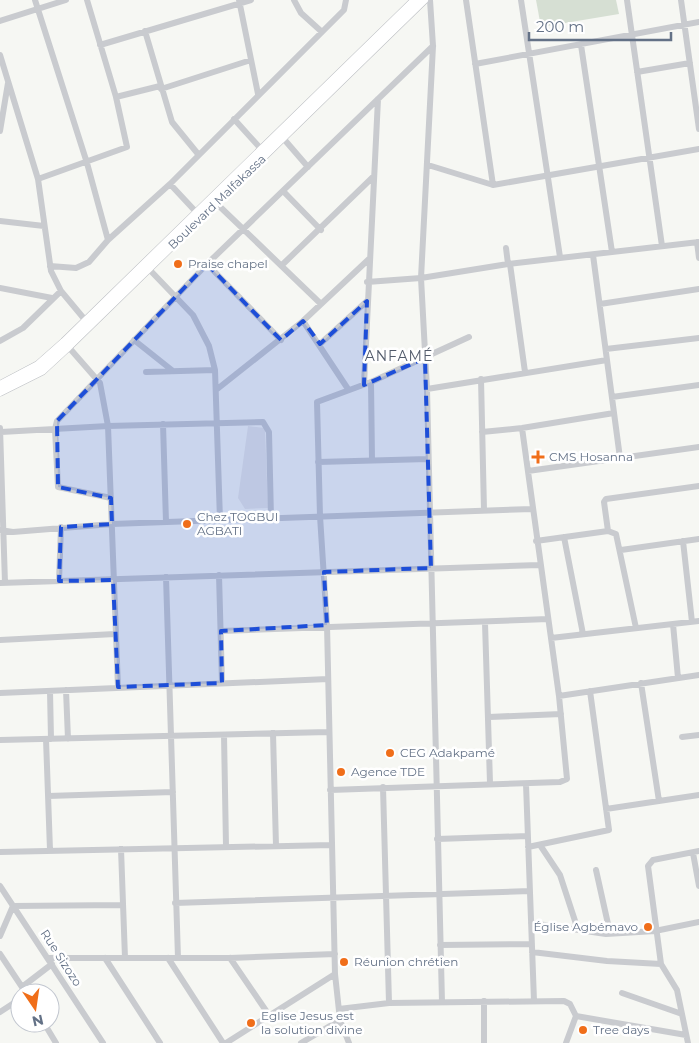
<svg xmlns="http://www.w3.org/2000/svg" width="699" height="1043" font-family="Montserrat,sans-serif">
<rect width="100%" height="100%" fill="#f6f7f3"/>
<!-- built -->
<path fill="#e7e7e6" d="M248 426 265 428 268 508 245 509 238 498Z"/>
<!-- green -->
<path fill="#d6dfd3" d="M536 0H616L619 14 541 27Z"/>
<g fill="none" stroke-linecap="round" stroke-linejoin="round">
<!-- major casing -->
<g stroke="#bbbec2" stroke-width="9">
<path id="major" d="M0 385 38 365 64 342 415 0
M0 392 42 371 68 347 424 0"/>
</g>
<!-- minor -->
<path stroke="#c9cbcf" stroke-width="6" d="M35 0 87 163 108 240
M239 0 258 94
M294 0 301 13 322 32
M430 0 433 46 421 278 427 389 442 1002
M466 0 493 185
M521 0 560 257
M627 0 662 246
M681 0 699 129
M0 21 66 0
M145 31 172 122 198 154
M100 45 251 0
M581 45 612 252
M0 55 38 179 51 271 61 291 86 321
M475 64 699 22
M637 72 690 63
M161 89 251 60
M116 97 160 86
M234 119 262 150
M0 131 8 83
M283 138 308 167
M428 165 493 185 699 149
M38 179 127 147 116 97 87 0
M170 184 197 213
M283 191 321 230
M214 201 321 304
M0 221 44 226
M697 242 699 258
M506 248 508 264
M593 255 620 458
M207 264 281 340
M510 264 525 372
M282 265 374 176
M50 266 76 268 89 262 108 240 170 184 344 10 346 0
M146 266 193 315 209 346 215 370 220 520
M367 282 421 278 508 264 699 242
M0 288 52 298
M600 304 699 289
M303 321 348 389
M134 340 173 371
M0 341 23 328 61 291
M65 343 100 383 108 426 118 687
M320 344 367 301
M606 349 699 338
M146 372 215 370
M481 379 484 510
M371 382 372 460
M364 384 378 99
M427 389 607 360
M216 390 303 321 369 259
M612 397 699 385
M163 424 166 522
M0 428 5 583
M1 432 108 426 263 422 269 432 271 518
M482 432 522 428 614 413
M318 462 428 459
M528 471 699 447
M111 498 58 487 55 429 57 421 207 264 433 46
M0 530 13 532 112 524 532 509
M608 531 604 502 606 499 699 486
M564 537 583 634
M536 541 608 531 616 534 636 628
M683 541 692 622
M621 550 699 539
M219 575 222 683
M166 577 178 958
M59 581 61 527
M0 583 539 565
M485 623 490 783
M673 624 678 678
M221 631 548 619
M551 638 699 621
M0 640 115 634
M641 683 659 801
M66 690 68 739
M50 691 51 739
M0 693 328 679
M559 696 699 675
M489 717 561 714
M273 733 276 846
M224 735 226 846
M682 737 699 735
M46 739 50 850
M0 740 329 732
M526 784 534 1001
M383 787 389 1003
M330 790 560 782 567 779 559 696 522 428
M48 796 173 792
M606 809 699 795
M437 839 527 836
M540 845 560 875 578 930
M528 847 609 830 590 691
M121 849 125 958
M0 852 332 845
M693 853 699 886
M596 870 610 933
M0 886 103 1043
M175 903 530 891
M531 923 606 934 655 931 699 922
M0 936 13 906 122 905
M440 945 532 944
M532 952 607 961 661 964
M0 954 26 993
M48 958H230L335 954
M105 958 160 1043
M168 958 223 1043
M230 958 269 1015
M22 987 52 964
M622 993 682 1014
M484 1001V1043
M339 1009 389 1003 564 1001 570 1004 576 1016
M0 1012 20 999
M576 1016 686 1035
M44 1023 56 1043
M226 1043 335 974
M301 1043 340 1020
M349 1043 340 1020 335 974 327 625 320 516 317 402 371 382 469 337
M566 1043 576 1016
M688 1043 677 990 661 964 648 866 653 860 699 851"/>
<!-- major -->
<use href="#major" stroke="#fff" stroke-width="8"/>
</g>
<!-- marked area -->
<path fill="#1d4ed8" fill-opacity="0.2" stroke="#1d4ed8" stroke-width="4" stroke-dasharray="10 6" stroke-linejoin="round" d="M207 264 281 340 303 321 320 344 367 301 364 385 425 358 431 568 324 572 327 625 221 631 222 683 118 687 113 580 59 581 61 527 112 524 111 498 58 487 57 421Z"/>
<!-- markers -->
<g fill="#f06e19" stroke="#fff" stroke-width="2">
<circle cx="178" cy="264" r="5"/>
<path d="M535.5 449.5h5v5h5v5h-5v5h-5v-5h-5v-5h5z"/>
<circle cx="187" cy="524" r="5"/>
<circle cx="390" cy="753" r="5"/>
<circle cx="341" cy="772" r="5"/>
<circle cx="648" cy="927" r="5"/>
<circle cx="344" cy="962" r="5"/>
<circle cx="251" cy="1023" r="5"/>
<circle cx="583" cy="1030" r="5"/>
</g>
<g text-anchor="middle" stroke-width="5" stroke-linejoin="round" paint-order="stroke">
<!-- street labels -->
<g font-size="12" fill="#637186" stroke="#fff">
<text transform="translate(217 202) rotate(-44)" y="4">Boulevard Malfakassa</text>
<text transform="translate(61 958) rotate(57)" y="4">Rue Sizozo</text>
</g>
<!-- poi labels -->
<g font-size="12" fill="#637186" stroke="#fff" text-anchor="start">
<text x="188" y="268">Praise chapel</text>
<text x="549" y="461">CMS Hosanna</text>
<text x="197" y="521">Chez TOGBUI<tspan x="197" dy="14">AGBATI</tspan></text>
<text x="400" y="757">CEG Adakpamé</text>
<text x="351" y="776">Agence TDE</text>
<text x="638" y="931" text-anchor="end">Église Agbémavo</text>
<text x="354" y="966">Réunion chrétien</text>
<text x="261" y="1020">Eglise Jesus est<tspan x="261" dy="14">la solution divine</tspan></text>
<text x="593" y="1034">Tree days</text>
</g>
<!-- neighbourhood labels -->
<g font-size="14" letter-spacing="1" fill="#525b6b" stroke="#fff">
<text x="399" y="361">ANFAMÉ</text>
</g>
</g>
<!-- north arrow -->
<g transform="translate(35 1008) rotate(167)"><circle r="24" fill="#ffffff" stroke="#c1c6cf"/>
<path d="M0-4L9 19L0 12L-9 19Z" fill="#f06e19"/>
<text y="-8" font-size="14" font-weight="bold" text-anchor="middle" fill="#637186">N</text>
</g>
<!-- scale -->
<path d="M529 32v8h142v-8" fill="none" stroke="#637186" stroke-width="2.5"/>
<text x="536" y="32" font-size="15" fill="#637186" stroke="#ffffff" stroke-width="4" paint-order="stroke">200 m</text>
</svg>
